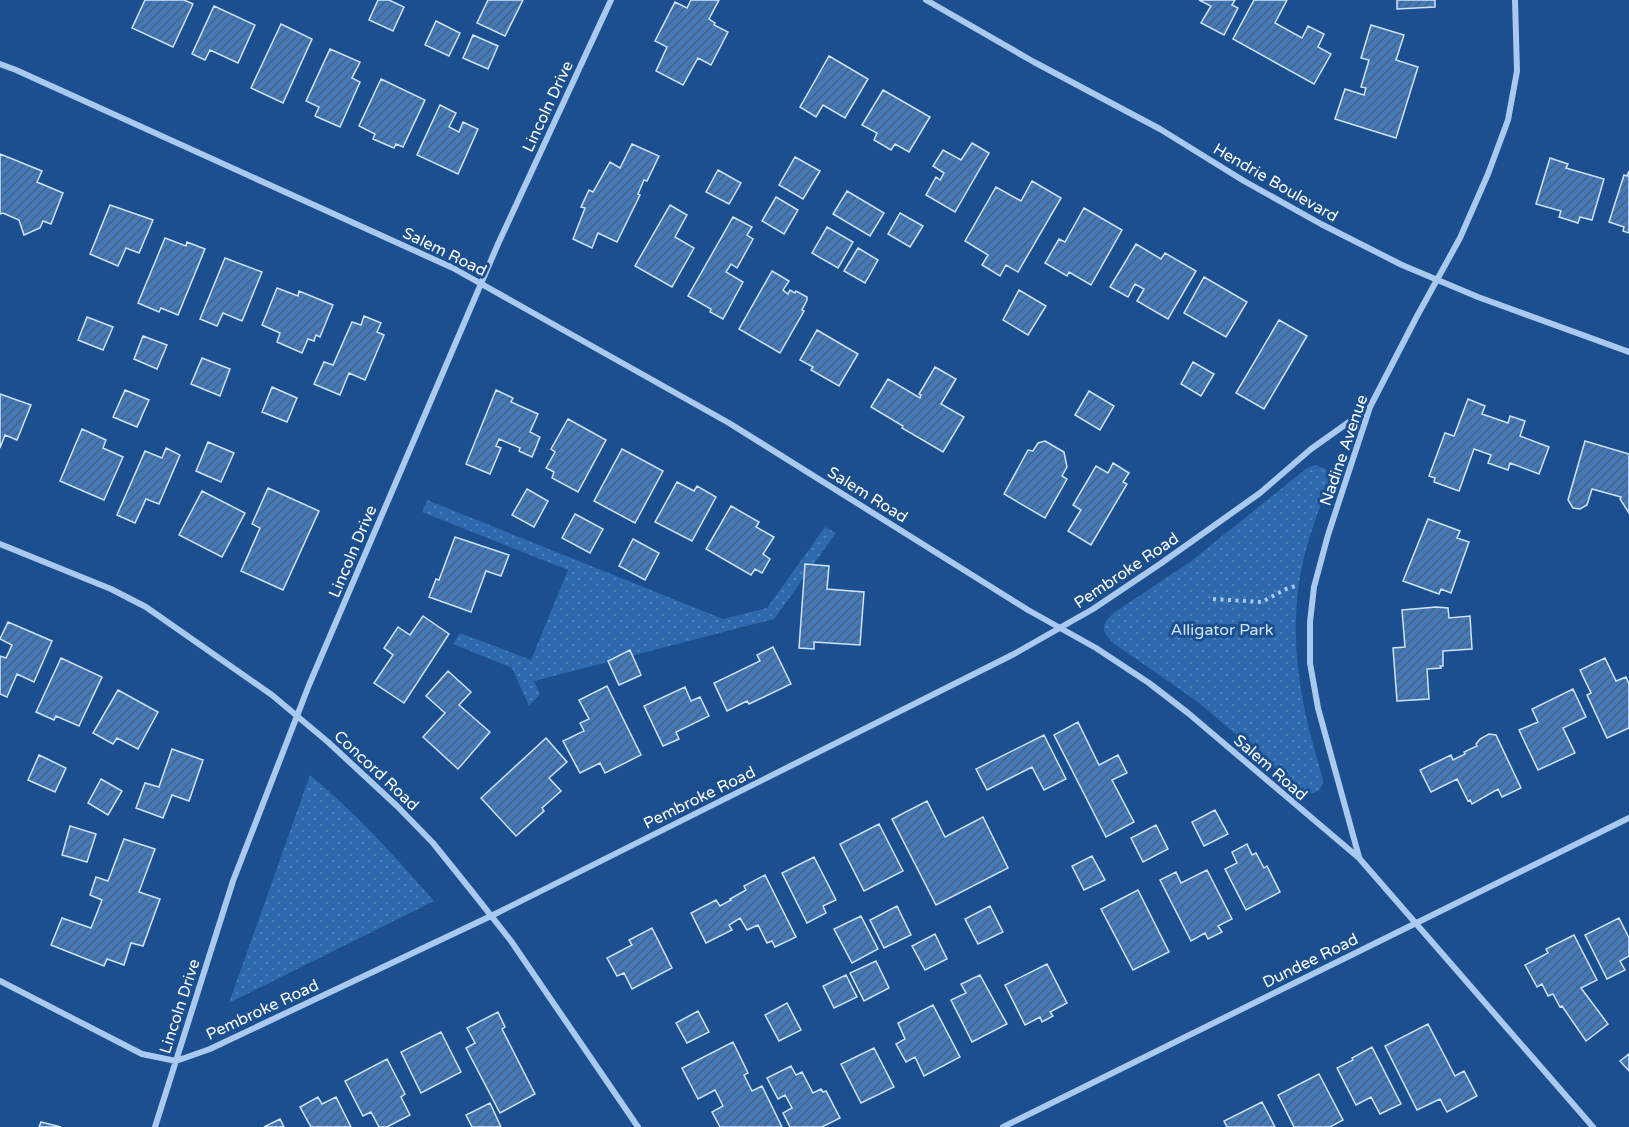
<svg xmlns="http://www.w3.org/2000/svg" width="1629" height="1127" font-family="'Varela Round',sans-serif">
<defs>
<pattern id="park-dots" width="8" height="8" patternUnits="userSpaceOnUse" patternTransform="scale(1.5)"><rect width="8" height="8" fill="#2e69ad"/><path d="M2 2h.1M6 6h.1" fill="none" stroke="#4d80b9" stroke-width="1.8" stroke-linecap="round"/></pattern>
<pattern id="building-hatch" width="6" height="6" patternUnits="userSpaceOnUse" patternTransform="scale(1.5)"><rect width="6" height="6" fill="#4478b7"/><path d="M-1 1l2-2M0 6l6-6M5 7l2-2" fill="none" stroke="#486282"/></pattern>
</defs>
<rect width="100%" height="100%" fill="#1b4f8f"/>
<!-- park -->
<path fill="url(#park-dots)" d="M1315 465 1326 469 1331 479C1329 488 1324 496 1321 504 1314 522 1309 539 1304 557 1286 635 1300 704 1323 779 1323 790 1316 794 1305 794L1198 702 1113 643C1099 629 1102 624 1115 612L1190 562 1307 468Z
M427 500 723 619 767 608 825 527 836 533 774 619 534 681 540 694 529 706 512 668 453 644 460 633 531 660 568 570 422 512Z
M310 775C356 813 395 856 434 901L229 1003Z"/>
<!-- building -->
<path fill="url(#building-hatch)" stroke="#cfe3fa" stroke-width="1.5" d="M145 0H184L193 4 173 47 132 28Z
M378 0H389L404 7 393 31 369 20Z
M488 0H523L505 36 477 23Z
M691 0H719L709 19 715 23 714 25 728 32 711 65 698 58 683 85 656 71 667 47 655 41 675 2 687 8Z
M1199 0H1235L1232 5 1238 8 1224 35 1201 23 1211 6Z
M1254 0H1287L1275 23 1302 38 1308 26 1324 34 1318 47 1331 54 1314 84 1233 39Z
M1397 0H1435V7L1397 9Z
M214 6 255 25 238 63 210 50 205 60 192 54Z
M436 21 460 33 449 56 425 45Z
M281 24 312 39 283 103 251 88Z
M1371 25 1404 35 1396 60 1418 67 1396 138 1335 119 1345 89 1364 95 1366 88 1361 87 1369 60 1361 58Z
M473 35 498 46 488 69 463 58Z
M330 49 360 62 352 78 360 82 340 127 315 116 319 107 306 101Z
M829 56 868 79 845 118 823 105 816 117 800 107Z
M381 79 425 100 403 147 396 144 394 148 373 139 375 134 359 126Z
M883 90 930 117 909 152 895 144 891 150 874 140 877 133 862 125Z
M440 105 456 113 449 127 459 132 463 122 478 129 458 174 417 155Z
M972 143 989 153 955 212 926 195 936 177 940 180 944 173 933 166 943 150 961 160Z
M632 144 659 156 647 181 644 180 638 194 640 195 617 242 598 233 592 248 573 239 585 208 581 207 589 190 593 192 610 162 620 168Z
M0 154 42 171 37 182 63 193 51 224 43 221 40 228 24 235 19 220 3 213 0 214Z
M795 157 820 171 803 199 779 185Z
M1550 158 1568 164 1566 168 1604 179 1592 220 1580 217 1578 223 1559 217 1561 211 1536 204Z
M718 170 741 183 729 204 706 192Z
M1629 171V233L1623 231 1624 227 1609 222 1624 175 1627 176Z
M1032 181 1061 198 1018 272 1006 265 1000 276 982 265 988 255 965 241 996 187 1021 201Z
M847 191 884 213 870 236 833 214Z
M776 197 798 210 784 234 762 221Z
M110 205 153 220 139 253 126 248 118 266 90 254Z
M670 205 687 215 675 237 694 248 672 287 635 266Z
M1084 208 1122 230 1091 285 1069 272 1067 276 1045 263 1059 239 1065 242Z
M900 213 923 226 910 247 888 234Z
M733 217 752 227 747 235 753 239 737 268 731 264 726 272 743 282 723 319 710 312 711 309 688 296Z
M827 227 853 242 838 268 812 253Z
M165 238 186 246 187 242 205 249 178 315 161 308 159 312 138 303Z
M1136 244 1161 259 1165 253 1196 271 1168 319 1137 301 1144 289 1135 284 1128 297 1110 287Z
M858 248 878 260 865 283 844 271Z
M225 258 262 272 242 321 223 313 217 326 200 319Z
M772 271 789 281 783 290 788 294 790 290 795 293 796 291 807 297V300L802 310 804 311 780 353 739 329Z
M1204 277 1247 302 1226 337 1184 313Z
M277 288 298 296 299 291 333 305 320 337 316 335 314 341 308 339 302 353 277 342 280 333 262 325Z
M1019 290 1046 306 1028 335 1003 320Z
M364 316 381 323 377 332 384 335 365 380 349 373 340 395 314 384 324 362 333 365 352 322 361 325Z
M87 317 113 327 103 350 78 340Z
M1279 320 1307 336 1264 409 1236 393Z
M817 330 858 354 839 386 811 370 813 367 800 360Z
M143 336 167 345 157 369 134 359Z
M202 358 230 369 220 396 191 384Z
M1193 362 1214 374 1201 396 1181 384Z
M935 367 956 379 941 404 964 417 943 452 902 428 903 426 871 407 888 379 920 398 921 395 919 394Z
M272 387 297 398 287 422 262 412Z
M125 390 149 400 137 427 113 417Z
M496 390 513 398 511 402 538 414 530 432 540 437 532 457 519 451 520 448 499 439 496 446 501 448 490 474 466 464Z
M1089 391 1114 406 1100 430 1075 415Z
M0 394 31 405 17 440 5 435 0 448Z
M1468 399 1485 406 1482 414 1508 423 1510 416 1525 421 1520 436 1549 447 1539 474 1510 463 1508 470 1488 463 1491 455 1474 449 1459 491 1434 482 1435 478 1429 476 1445 433 1454 436Z
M568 419 606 440 578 492 552 478 554 472 546 468 555 452 551 449Z
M82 429 106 440 103 448 123 457 104 500 60 481Z
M1045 441 1064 452 1067 467 1062 476 1067 479 1045 518 1004 494 1028 450 1033 451 1038 443Z
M1585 441 1629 454V513L1620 499 1621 497 1592 489 1587 505 1580 509 1573 508 1568 500Z
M208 442 234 453 221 482 196 471Z
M166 448 180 455 159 504 146 499 135 523 117 515 145 451 162 458Z
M622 449 663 471 635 523 594 501Z
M1113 463 1129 473 1123 482 1127 484 1091 545 1068 531 1081 510 1073 505 1096 466 1108 473Z
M677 482 694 491 697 486 716 497 692 541 655 522Z
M268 488 319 511 283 590 241 571 260 528 252 524Z
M527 489 548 501 534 527 512 515Z
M202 491 245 513 222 557 179 535Z
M731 506 759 522 756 527 774 537 763 554 770 559 762 573 755 569 751 575 706 549Z
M575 514 603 529 590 553 562 538Z
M1428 519 1460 531 1457 538 1469 542 1451 593 1441 589 1439 594 1403 581Z
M455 537 509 555 501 576 486 571 471 612 429 597 436 579 439 580Z
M633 539 659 553 645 580 619 566Z
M805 564 829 566 827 589 864 592 860 645 814 642V649L799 648Z
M1436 607 1448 608 1449 618 1470 616 1472 649 1443 651V666H1440L1441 668 1427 669 1429 699 1397 701 1393 648 1405 647 1402 610Z
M423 616 449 634 404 703 374 683 393 655 384 648 398 627 410 635Z
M8 622 52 641 34 682 17 674 7 697 0 694V656L6 658 12 645 0 639Z
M773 647 791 684 749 704 747 701 727 711 714 683 760 661 757 655Z
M630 650 641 675 619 685 608 661Z
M61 658 102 677 79 726 56 716 54 720 36 712Z
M1605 658 1616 681 1626 677 1629 684V728L1607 738 1587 695 1591 693 1580 670Z
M448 671 471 692 459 705 490 732 458 769 423 737 445 713 426 696Z
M607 686 641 755 605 773 600 763 580 773 563 741 584 731 580 723 589 719 579 700Z
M685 687 691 701 700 697 709 716 676 732 679 739 663 746 644 706Z
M1573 689 1586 717 1563 728 1575 753 1538 770 1519 730 1538 722 1532 709Z
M118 690 158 712 138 749 117 738 113 744 93 733Z
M1078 722 1099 765 1118 755 1127 773 1112 780 1134 822 1106 837 1054 735Z
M1489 734 1496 735 1521 788 1502 797 1498 789 1472 804 1470 800 1468 801 1457 779 1431 792 1420 770 1451 755 1453 760 1465 754 1464 752 1477 746 1476 744 1480 739Z
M1044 735 1066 779 1044 790 1032 767 987 790 976 769Z
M546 738 567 762 549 778 561 791 542 808 544 811 516 836 481 798Z
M172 749 203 760 189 801 172 795 163 818 136 808 145 783 159 787Z
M39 755 66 768 55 792 28 780Z
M101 779 122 791 108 815 88 803Z
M927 801 945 837 983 817 1008 868 936 905 892 819Z
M1215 810 1228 834 1204 846 1192 822Z
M879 824 903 871 864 891 840 844Z
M1156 825 1168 849 1143 862 1131 838Z
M70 826 96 834 87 862 62 855Z
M124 839 155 849 139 892 160 899 143 946 131 943 124 965 107 959 104 966 51 945 62 918 91 928 102 900 90 895 96 877 108 881Z
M1247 844 1252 855 1256 853 1264 868 1267 866 1280 892 1246 910 1225 869 1237 863 1232 852Z
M1092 856 1105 880 1084 890 1072 866Z
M814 857 836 900 823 906 826 913 807 923 782 873Z
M1207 870 1232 919 1218 926 1222 932 1208 939 1205 933 1191 941 1160 880 1176 872 1181 883Z
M765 875 796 937 775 947 772 941 767 943 758 925 747 930 740 918 729 925 732 930 706 943 691 913 716 900 720 906 731 900 730 899 746 890 744 886Z
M1138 890 1169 952 1133 970 1101 909Z
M897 906 911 935 884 948 870 920Z
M990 906 1003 932 978 944 965 919Z
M861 916 878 949 852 963 834 929Z
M1619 918 1629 938V956L1620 961 1625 970 1607 979 1585 935Z
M652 928 672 968 632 989 624 973 617 976 607 958 632 945 629 940Z
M935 934 947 959 925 970 912 946Z
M1574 935 1597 980 1581 988 1608 1024 1586 1041 1562 1006 1560 1007 1553 994 1548 996 1542 984 1537 987 1525 965 1548 953 1546 949Z
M876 961 889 988 864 1001 850 973Z
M1047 964 1067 1003 1050 1012 1053 1016 1042 1022 1040 1017 1025 1025 1005 985Z
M846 975 857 997 834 1008 823 986Z
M980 975 1007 1024 972 1042 951 1000 966 993 961 984Z
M787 1003 801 1030 779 1041 765 1015Z
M933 1005 960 1057 924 1076 915 1057 906 1062 896 1044 905 1039 898 1023Z
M698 1011 709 1032 687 1043 676 1023Z
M498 1012 505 1027 502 1029 535 1094 500 1113 466 1048 475 1043 467 1028Z
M1428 1024 1455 1076 1464 1071 1477 1096 1447 1112 1440 1099 1417 1110 1385 1046Z
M441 1032 461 1072 421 1093 401 1052Z
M733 1042 748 1073 744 1075 752 1091 762 1086 782 1127H720L712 1112 723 1106 715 1090 698 1099 682 1068Z
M1372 1047 1401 1104 1380 1114 1371 1097 1356 1105 1337 1068 1353 1060 1352 1058Z
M874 1048 894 1087 861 1103 841 1064Z
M1629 1054V1071L1620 1061Z
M387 1059 405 1094 401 1097 410 1115 387 1127H379L371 1112 363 1116 345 1081Z
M791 1066 796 1075 802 1072 813 1093 821 1089 823 1092 826 1091 840 1118 822 1127H790L783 1113 792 1108 785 1095 778 1099 767 1078Z
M1319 1074 1343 1120 1330 1127H1294L1278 1095Z
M318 1097 322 1104 336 1097 351 1127H311L300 1107Z
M1262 1102 1275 1127H1227L1224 1121Z
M490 1103 501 1127H472L466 1115Z
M280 1119 284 1127H264Z
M41 1122 61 1127H39Z"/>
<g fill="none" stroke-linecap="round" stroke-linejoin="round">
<!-- path -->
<path stroke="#a9c9ee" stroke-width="4" stroke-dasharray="3 4.5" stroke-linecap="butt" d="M1213 599 1262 602 1286 589 1299 585"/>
<!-- minor -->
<path stroke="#a9c9ee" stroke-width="6" d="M926 0 1034 62 1160 129 1244 181 1321 224 1402 265 1478 297 1629 352
M0 64 16 70 453 268 729 423 1028 610 1096 648 1149 683 1188 713 1359 858 1593 1127
M0 544 111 589 146 607 272 695 328 742 397 806 433 843 470 889 511 941 638 1127
M1359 857 1318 708 1310 663V622L1314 587 1328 535 1370 407 1416 318 1460 238 1488 174 1508 120 1517 71 1515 0
M0 981 142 1054 176 1061 210 1049 491 916 1014 654 1093 609 1160 564 1260 493 1311 449 1370 407
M155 1127 233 881 309 685 498 244 611 0
M1003 1127 1629 818"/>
</g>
<g text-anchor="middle" stroke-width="6" stroke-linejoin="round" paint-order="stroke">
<!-- street labels -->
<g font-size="16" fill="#fff" stroke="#1b4f8f">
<text transform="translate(547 106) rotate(-65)" y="6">Lincoln Drive</text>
<text transform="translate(1276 182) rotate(30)" y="6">Hendrie Boulevard</text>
<text transform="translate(445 251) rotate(26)" y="6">Salem Road</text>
<text transform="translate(1343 450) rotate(-71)" y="6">Nadine Avenue</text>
<text transform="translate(868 494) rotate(32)" y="6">Salem Road</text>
<text transform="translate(352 551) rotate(-67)" y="6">Lincoln Drive</text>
<text transform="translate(1126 570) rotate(-34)" y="6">Pembroke Road</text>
<text transform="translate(1271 767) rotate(41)" y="6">Salem Road</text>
<text transform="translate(377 770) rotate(43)" y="6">Concord Road</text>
<text transform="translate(699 797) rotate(-26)" y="6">Pembroke Road</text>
<text transform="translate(1310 960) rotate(-26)" y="6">Dundee Road</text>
<text transform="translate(179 1006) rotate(-72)" y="6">Lincoln Drive</text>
<text transform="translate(262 1009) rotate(-25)" y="6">Pembroke Road</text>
</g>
<!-- park labels -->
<g font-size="16" fill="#cfe3fa" stroke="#1b4f8f">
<text x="1222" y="635">Alligator Park</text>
</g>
</g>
</svg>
